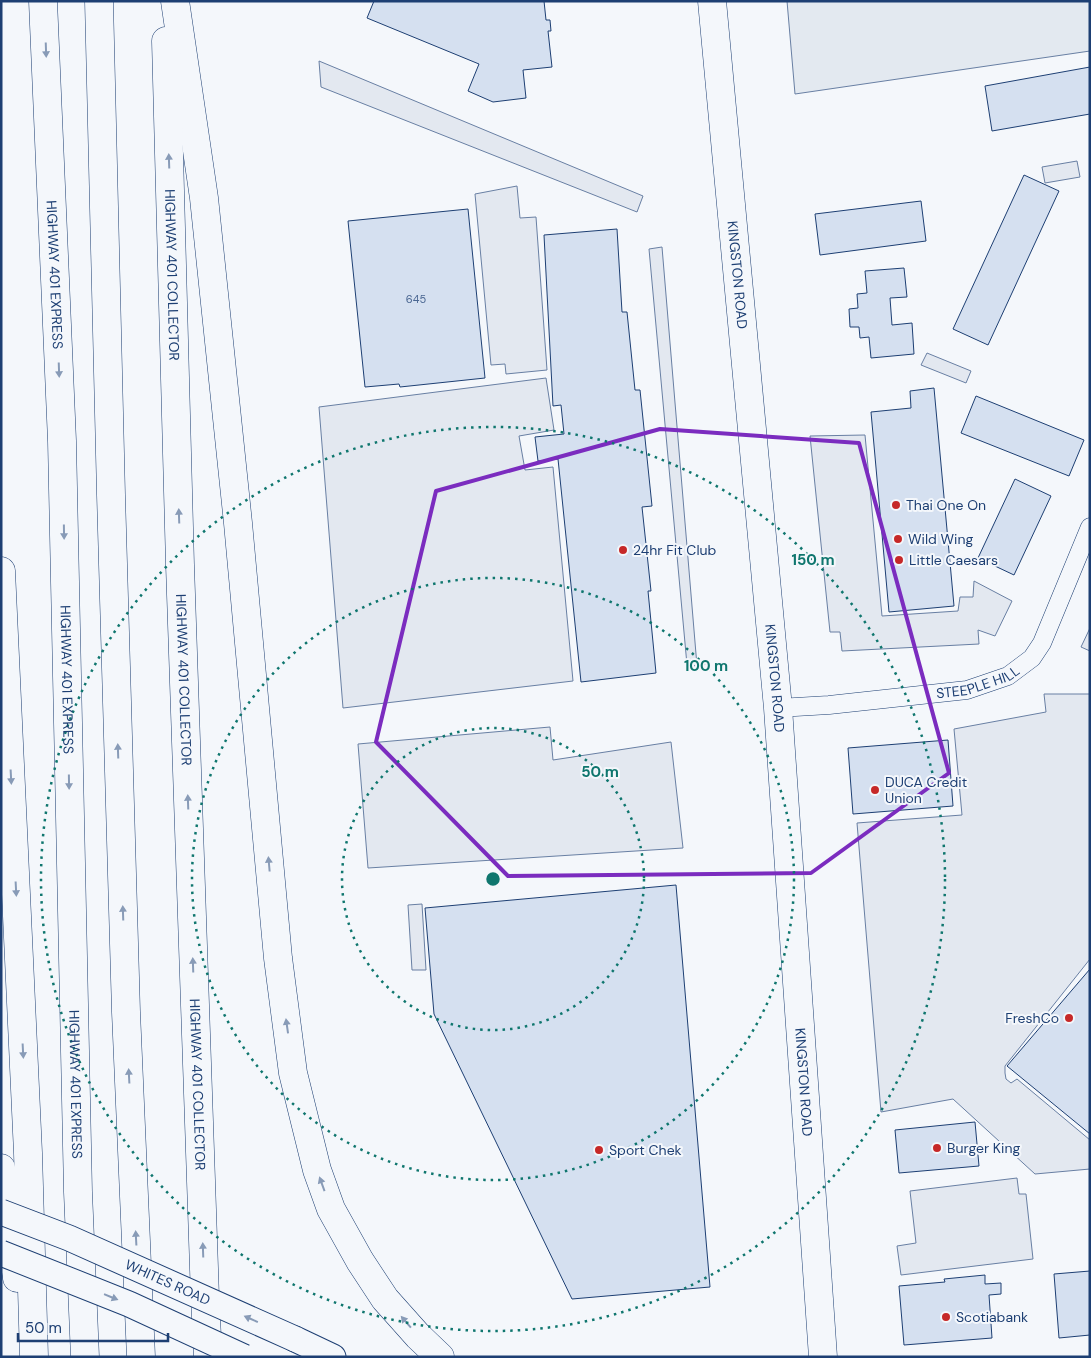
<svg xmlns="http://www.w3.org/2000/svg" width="1091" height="1358" font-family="'DM Sans',sans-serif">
<rect width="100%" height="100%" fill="#f4f7fb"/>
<!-- green -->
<path fill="#e3e9f0" stroke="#687fa3" d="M787 1H1090V51L795 94Z"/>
<!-- parking -->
<path fill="#e3e8f0" stroke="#687fa3" d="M319 61 643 196 637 212 321 87Z
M1077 161 1080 177 1045 183 1042 167Z
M517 186 520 218 536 217 547 370 506 374 505 364 491 365 475 194Z
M662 247 697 666 687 665 649 249Z
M927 353 971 371 966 383 921 365Z
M546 378 554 430 519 436 525 470 553 467 573 681 343 708 319 407Z
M865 435 882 616 958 611 960 597H973L974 581 1012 601 995 636 978 630 979 644 842 651 840 632H830L810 436Z
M1090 628V651L1081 647Z
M1044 694H1090V959L1005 1066V1073L1006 1079 1011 1083 1017 1079 1090 1140V1169L1035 1174 953 1099 881 1112 857 823 962 815 954 729 1046 712Z
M550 727 553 760 671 742 683 848 368 868 358 744Z
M422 904 426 970H412L408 905Z
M1017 1178 1019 1194H1026L1033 1259 901 1275 897 1246 916 1243 910 1191Z"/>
<!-- building -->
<path fill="#d5e0f0" stroke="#1d3f73" d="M374 1H544L546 20H550L551 31H548L552 67 523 70 526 98 493 102 468 91 479 64 367 18Z
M1090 67V114L992 131 985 86Z
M1024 175 1059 191 988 345 953 329Z
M921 201 926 241 820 255 815 214Z
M468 209 485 378 400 387 399 384 365 387 348 221Z
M617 229 622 312H627L635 390H640L652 506 642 507 651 591H648L656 673 581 682 558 459 538 461 535 437 564 434 561 405 553 406 544 235Z
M904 268 907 297 890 298 892 325 912 323 914 354 871 358 869 337 860 338 859 327H850L849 309 858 308 857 294 867 293 865 271Z
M934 388 954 606 889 612 871 412 911 408 910 391Z
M976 396 1084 440 1069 476 961 433Z
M1015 479 1051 496 1014 575 978 558Z
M948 740 953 806 853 814 848 748Z
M676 885 710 1287 572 1299 434 1014 425 908Z
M1090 969V1134L1007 1066Z
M975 1122 979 1166 899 1173 895 1130Z
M1090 1271V1335L1059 1338 1054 1274Z
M985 1275V1284L1001 1283V1294L989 1295 992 1338 904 1345 899 1286 945 1282 944 1279Z"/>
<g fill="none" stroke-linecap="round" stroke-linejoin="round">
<!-- street casing -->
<g stroke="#1d3f73" stroke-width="19">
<g id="street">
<path id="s1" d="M778 708 829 705 967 690 1008 676 1032 658 1042 643 1090 527"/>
</g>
</g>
<!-- secondary casing -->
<g stroke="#1d3f73" stroke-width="27">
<path id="secondary" d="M295 1339 333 1357"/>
</g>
<!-- primary casing -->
<g stroke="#1d3f73" stroke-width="29">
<g id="primary">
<path id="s2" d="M712 1 778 708 823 1357"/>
</g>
</g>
<!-- highway casing -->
<g stroke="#1d3f73" stroke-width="29">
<g id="highway">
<path id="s3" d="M43 1 62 441 78 1192 85 1357"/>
<path d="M99 1 111 495 126 1012 141 1357"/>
<path d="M175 1 204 198 238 523 278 958 293 1073 317 1170 331 1209 360 1261 385 1299 418 1336 440 1357"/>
<path id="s4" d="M166 41 180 565 205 1298 208 1357"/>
<path d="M1 571 28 1153 34 1357"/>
<path d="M1 1168 17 1278"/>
</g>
</g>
<!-- street -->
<use href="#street" stroke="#f4f7fb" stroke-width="18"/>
<!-- secondary -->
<use href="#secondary" stroke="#f4f7fb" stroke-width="25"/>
<!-- primary -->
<use href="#primary" stroke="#f4f7fb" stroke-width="28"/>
<!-- highway -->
<use href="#highway" stroke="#f4f7fb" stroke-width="28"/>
<!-- secondary-bridge casing -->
<g stroke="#1d3f73" stroke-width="27" stroke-linecap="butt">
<g id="secondary-bridge">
<path id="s5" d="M1 1212 69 1238 295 1339"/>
<path d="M1 1253 129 1304 244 1357"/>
</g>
</g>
<!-- secondary-bridge -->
<use href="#secondary-bridge" stroke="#f4f7fb" stroke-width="25"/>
</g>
<!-- one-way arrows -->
<defs><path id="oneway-solid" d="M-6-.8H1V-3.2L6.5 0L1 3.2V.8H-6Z" transform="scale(1.25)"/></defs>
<g fill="#889bb7">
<use href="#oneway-solid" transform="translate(46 50) rotate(88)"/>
<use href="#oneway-solid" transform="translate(169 161) rotate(-92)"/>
<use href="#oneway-solid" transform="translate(59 370) rotate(88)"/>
<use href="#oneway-solid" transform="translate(179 516) rotate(-92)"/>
<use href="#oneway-solid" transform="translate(64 532) rotate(89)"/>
<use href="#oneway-solid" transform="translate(118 751) rotate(-92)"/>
<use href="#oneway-solid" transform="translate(11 777) rotate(87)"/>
<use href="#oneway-solid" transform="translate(69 782) rotate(89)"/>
<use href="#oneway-solid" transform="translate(188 802) rotate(-92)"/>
<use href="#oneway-solid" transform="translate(269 864) rotate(-95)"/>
<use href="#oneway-solid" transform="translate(16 889) rotate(87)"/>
<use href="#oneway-solid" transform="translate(123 913) rotate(-92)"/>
<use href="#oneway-solid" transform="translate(193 965) rotate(-92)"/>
<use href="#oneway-solid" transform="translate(287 1026) rotate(-98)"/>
<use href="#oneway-solid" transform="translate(23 1051) rotate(87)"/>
<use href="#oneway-solid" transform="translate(129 1076) rotate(-93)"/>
<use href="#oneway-solid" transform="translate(322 1184) rotate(-110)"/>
<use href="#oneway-solid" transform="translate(136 1238) rotate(-93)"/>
<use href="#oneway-solid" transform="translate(203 1250) rotate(-92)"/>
<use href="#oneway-solid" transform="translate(111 1297) rotate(22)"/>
<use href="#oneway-solid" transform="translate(251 1319) rotate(-156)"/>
<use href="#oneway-solid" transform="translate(406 1322) rotate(-131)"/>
</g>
<!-- marked area -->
<path fill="none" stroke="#7b2cbf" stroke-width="4" stroke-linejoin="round" d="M660 429 859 443 949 773 811 873 508 876 376 742 436 491Z"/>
<!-- distance rings -->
<g fill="none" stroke="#0f766e" stroke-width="2.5" stroke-dasharray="2.5 5">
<circle cx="493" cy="879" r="151"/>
<circle cx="493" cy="879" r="301"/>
<circle cx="493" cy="879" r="452"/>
</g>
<!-- markers -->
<g fill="#c62828" stroke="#f4f7fb" stroke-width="2">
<circle cx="896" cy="505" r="5"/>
<circle cx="898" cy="539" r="5"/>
<circle cx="623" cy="550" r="5"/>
<circle cx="899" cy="560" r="5"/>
<circle cx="875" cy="790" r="5"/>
<circle cx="1069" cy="1018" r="5"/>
<circle cx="937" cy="1148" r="5"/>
<circle cx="599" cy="1150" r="5"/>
<circle cx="946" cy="1317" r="5"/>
</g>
<g text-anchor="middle" stroke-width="4" stroke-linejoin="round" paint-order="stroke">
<!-- number labels -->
<g font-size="11" fill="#4b6792">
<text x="416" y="303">645</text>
</g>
<!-- street labels -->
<g font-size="14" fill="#1d3f73" stroke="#f4f7fb">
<text dy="5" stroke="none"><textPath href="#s3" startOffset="274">HIGHWAY 401 EXPRESS</textPath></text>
<text dy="5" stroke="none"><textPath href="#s4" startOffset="234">HIGHWAY 401 COLLECTOR</textPath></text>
<text dy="5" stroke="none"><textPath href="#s2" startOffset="275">KINGSTON ROAD</textPath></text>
<text dy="5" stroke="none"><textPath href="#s2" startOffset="680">KINGSTON ROAD</textPath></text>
<text dy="5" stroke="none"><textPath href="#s3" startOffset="679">HIGHWAY 401 EXPRESS</textPath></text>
<text dy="5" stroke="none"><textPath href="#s4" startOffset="639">HIGHWAY 401 COLLECTOR</textPath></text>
<text dy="5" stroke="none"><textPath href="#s1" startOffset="202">STEEPLE HILL</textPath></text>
<text dy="5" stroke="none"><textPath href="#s2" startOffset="1085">KINGSTON ROAD</textPath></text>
<text dy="5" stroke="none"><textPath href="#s3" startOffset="1084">HIGHWAY 401 EXPRESS</textPath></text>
<text dy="5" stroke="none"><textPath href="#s4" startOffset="1044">HIGHWAY 401 COLLECTOR</textPath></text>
<text dy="5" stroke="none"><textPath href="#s5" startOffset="181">WHITES ROAD</textPath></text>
</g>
<!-- poi labels -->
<g font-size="14" fill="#1d3f73" stroke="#f4f7fb" text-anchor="start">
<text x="906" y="510">Thai One On</text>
<text x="908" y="544">Wild Wing</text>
<text x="633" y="555">24hr Fit Club</text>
<text x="909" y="565">Little Caesars</text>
<text x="885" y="787">DUCA Credit<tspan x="885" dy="16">Union</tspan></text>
<text x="1059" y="1023" text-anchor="end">FreshCo</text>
<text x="947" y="1153">Burger King</text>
<text x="609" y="1155">Sport Chek</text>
<text x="956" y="1322">Scotiabank</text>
</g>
</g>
<circle cx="493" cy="879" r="8" fill="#0f766e" stroke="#f4f7fb" stroke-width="2.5"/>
<g font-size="15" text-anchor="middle" font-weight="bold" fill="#0f766e" stroke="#f4f7fb" stroke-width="4" stroke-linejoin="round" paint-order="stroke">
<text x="813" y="565">150 m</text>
<text x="706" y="671">100 m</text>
<text x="600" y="777">50 m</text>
</g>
<!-- border -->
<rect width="1091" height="1358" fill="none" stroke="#1d3f73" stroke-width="5"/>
<!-- scale -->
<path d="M18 1333v8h150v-8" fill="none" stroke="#1d3f73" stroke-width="2.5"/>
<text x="25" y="1333" font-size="15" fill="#1d3f73" stroke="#f4f7fb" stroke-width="4" paint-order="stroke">50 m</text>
</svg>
